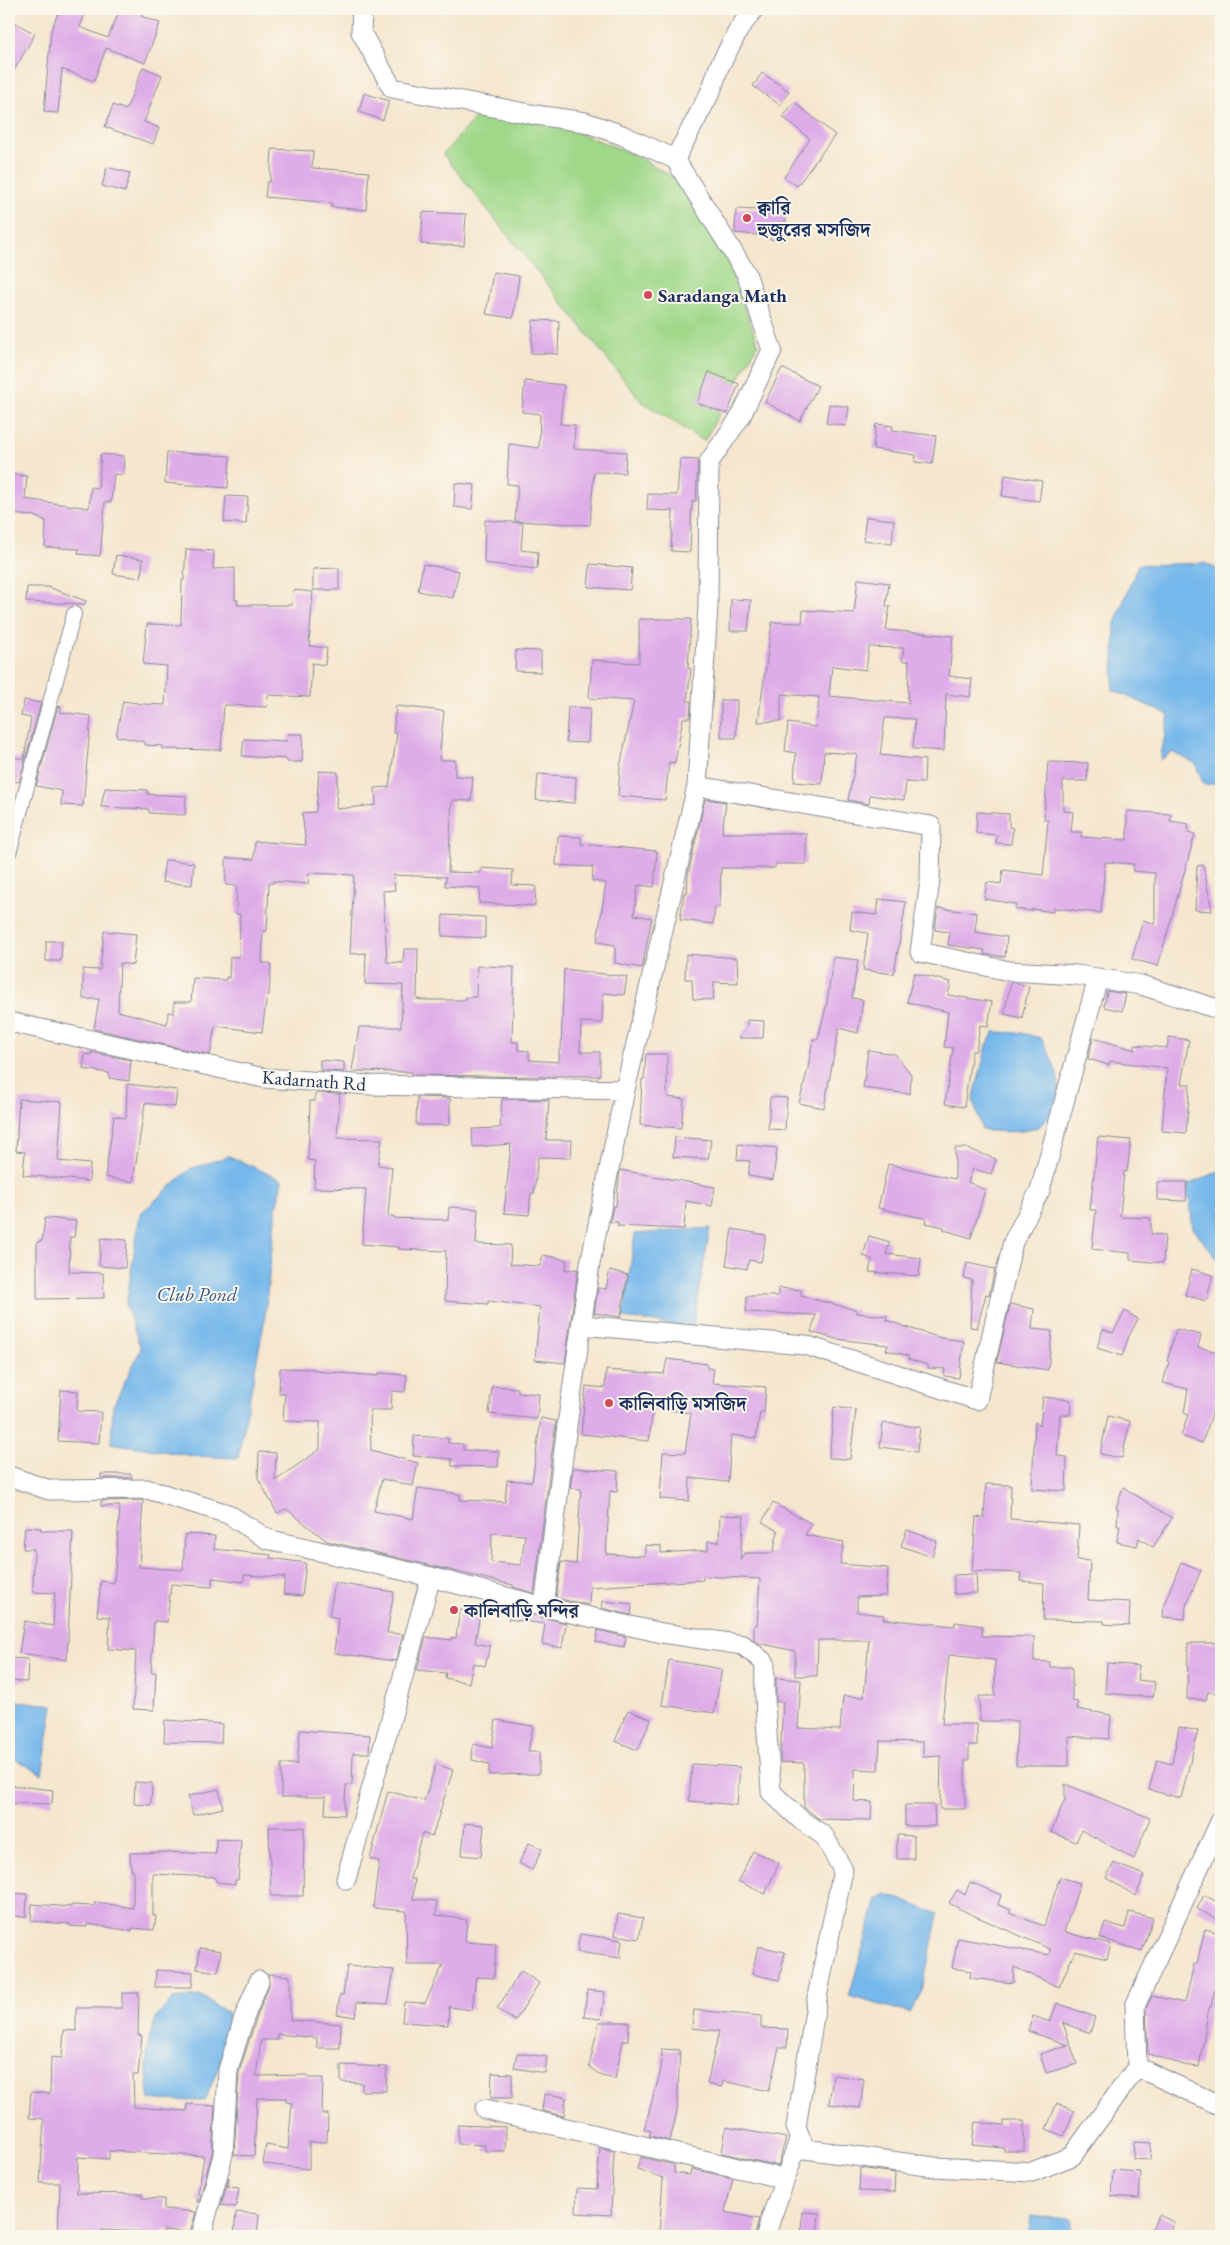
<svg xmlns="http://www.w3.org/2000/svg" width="1230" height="2245" font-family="'EB Garamond','Noto Serif Bengali',serif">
<rect width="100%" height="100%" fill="#fbf7ec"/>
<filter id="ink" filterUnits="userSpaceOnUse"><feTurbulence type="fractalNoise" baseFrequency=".02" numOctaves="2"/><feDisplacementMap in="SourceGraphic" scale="10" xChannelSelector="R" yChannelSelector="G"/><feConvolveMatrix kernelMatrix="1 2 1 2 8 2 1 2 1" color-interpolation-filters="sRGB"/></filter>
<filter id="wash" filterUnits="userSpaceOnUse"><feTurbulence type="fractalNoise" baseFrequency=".0096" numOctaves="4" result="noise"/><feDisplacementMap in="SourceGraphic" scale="20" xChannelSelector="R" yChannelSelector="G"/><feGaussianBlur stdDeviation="1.12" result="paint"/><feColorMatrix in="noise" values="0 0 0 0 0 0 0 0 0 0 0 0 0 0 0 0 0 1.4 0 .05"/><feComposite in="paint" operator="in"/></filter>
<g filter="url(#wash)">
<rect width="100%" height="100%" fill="#f5e6ce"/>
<!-- green -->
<path fill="#a0d88a" stroke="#5e8474" d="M475 118 553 123 635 155 684 184 722 246 758 344 704 441 641 401 443 154Z"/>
<!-- water -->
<path fill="#76b8eb" stroke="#4874a4" d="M1204 563 1221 571V782L1204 785 1195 763 1172 752 1160 760 1169 715 1113 690 1115 623 1138 565Z
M994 1032 1022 1033 1041 1038C1049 1053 1059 1071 1059 1089 1059 1100 1047 1124 1036 1128 1024 1133 994 1132 982 1130L973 1100 987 1045Z
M229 1156 282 1180 276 1209 264 1323 238 1458 194 1456 111 1443 113 1406 141 1349 126 1305 140 1214 190 1169Z
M1218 1172 1221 1173V1260L1217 1259 1193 1228 1187 1185Z
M710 1228 693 1327 623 1318 635 1234Z
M9 1700 53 1705 42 1774 13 1758 9 1752Z
M886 1894 938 1914 922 1991 909 2013 849 1996 877 1899Z
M201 1996 227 2013 229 2041 205 2101 150 2100C146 2073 144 2042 157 2017 161 2011 168 2005 173 1999Z
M1031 2216 1071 2219 1070 2236H1028Z"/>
<g id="blocks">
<!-- building -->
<path fill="#deace8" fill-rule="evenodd" d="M60 9H87L80 27 108 38 120 9H131L142 13 141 16 160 23 145 63 106 48 94 81 62 69 58 113 44 112 51 30Z
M9 19 35 34 9 79Z
M143 67 162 75 144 122 159 128 153 144 105 127 113 105 126 110Z
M762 73 789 91 780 105 753 86Z
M364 93 389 101 383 120 359 112Z
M794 102 835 135 797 186 784 177 810 139 783 117Z
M272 149 313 151 312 168 369 172 366 210 331 207 332 203 265 197 267 182H270Z
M107 167 130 173 125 192 102 186Z
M736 209 786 211 784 240 767 239V236L735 233Z
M423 212 466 214 464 246 421 244Z
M493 272 519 276 513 318 486 314Z
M533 320 559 321 558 354 531 353Z
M782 368 818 386 800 421 765 402Z
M709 372 739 384 727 414 697 403Z
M525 381 564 385 560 424 575 425 574 449 626 452 625 473 594 472 590 525 515 521 518 485 507 484 509 444 539 448 540 414 522 412Z
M829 404 849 407 846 426 826 423Z
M876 424 893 426 892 430 936 436 932 464 915 462 916 455 873 449Z
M167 452 230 456 228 488 165 483Z
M101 454 124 456 123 475 114 474 111 502H105L100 556 78 554 79 549 45 547 46 521 34 516 9 514V474L27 476 25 499 89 508 91 487 98 488Z
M680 459 698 460 696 501H692L690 552 671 551 673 511 647 510 648 494 677 495Z
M1005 475 1042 481 1039 501 1002 496Z
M455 483 475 485 472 509 454 507Z
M226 496 248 497 246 524 224 522Z
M866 517 894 520 892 544 863 540Z
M485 520 523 523 521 550 538 552 537 569 484 563Z
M186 549 214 551 213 569 235 568V600H238L237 605H292L293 590 313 592 309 642H311L310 646 327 648 325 665 312 663 310 697 268 695 267 707 224 705 221 750 163 749V746L145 745V742L116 736 123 701 143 704 165 705 167 666 143 664 147 624 181 625 182 580H184Z
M116 555 143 559 141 578 113 574Z
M423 564 459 571 453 598 418 591Z
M590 564 632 568 630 590 588 587Z
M339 568V590H313V569Z
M858 579 889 583 886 606H890L886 630 953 636 949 676 972 679 970 697 946 694 944 751 913 749 915 719 885 718 880 755 925 760 924 783 906 782 904 800 870 795 869 804 848 800 857 754 824 752 822 784 794 782 796 753 785 751 788 723 816 727 819 697 781 694V721L758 722 772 622 802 623 803 610 854 613ZM869 647 904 648 902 661H909L908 703 829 696 832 666 866 670Z
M27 587H48L86 601 85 604 26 602Z
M731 599 751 600 748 631H730Z
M639 619H691L688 668 691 669 687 701H691L690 718H683L675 763 669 762 665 800 618 796 620 767 634 701 589 698 592 660 639 663Z
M516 650 541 651V672L515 671Z
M24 700 41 703 19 782 9 780V756L24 759 31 718 21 716Z
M721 700H737L736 738H721Z
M58 706 61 707 60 712 91 716 83 806 61 805 62 791 36 786Z
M396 706 444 711 439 760H455V776L473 777 471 801 452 800 448 872 481 873V868L513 870 512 885 536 886 535 906 479 903 480 888 445 886 446 877 393 875 395 890 383 891 387 962 403 963 404 949H418L417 999 422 1000H466V997H476L477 966 514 967 512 1042H518V1050L529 1051V1060L559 1062V1050H561L564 969 627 977 624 995 603 993 602 1023 581 1022 580 1052H600V1076H550V1077L412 1075V1072L352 1071 359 1027H401L403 985 365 984 366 953 350 954 354 875 309 873 308 884 273 881V883H269L267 931H263L262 963H271L269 995H267L262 1032 215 1026 210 1055 94 1029 99 999H83V969L100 970 104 931 136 934 133 965 120 963 118 1011 167 1024 168 1012 174 1013V1002H191L193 978 226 980V977L229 978 230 957H239L240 914H236L237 886 226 885V858L254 859 255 841 306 845 302 813 316 812 319 771 338 772 336 809 376 805 375 788 389 787 397 733H393Z
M568 707 590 708 588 743 566 742Z
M288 734H303L302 762H287V759L242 756 244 739 287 741Z
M1048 762 1088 763 1087 781H1063V811L1073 812 1071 832H1082L1081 837 1127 840V811L1171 814 1170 821 1189 824 1188 832 1195 834 1158 966 1132 959 1143 920 1155 924V873L1133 871 1134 864 1105 862 1101 913 1053 908V912L1032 909V911L1015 909 1016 904 984 899 987 882 1001 884 1003 870 1043 875 1048 820H1044Z
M538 774 576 777 575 803 536 800Z
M105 788 147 790V794L186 796 185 815 149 813V809L101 807Z
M705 799 726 802 722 833H806V864H775V868H721L720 907H715L713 924 680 920 684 893H687L688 875Z
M977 812 1009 814V827L1013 828 1011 844 996 843 997 835 976 833Z
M558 836 581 837V844L657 851 654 887 638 885 634 915 652 918 642 968 615 963V945L597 942 606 883 592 881 593 867 556 865Z
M165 860 194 863 192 885 162 882Z
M1203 865 1212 911 1195 910 1197 866Z
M879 899 906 902 894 974 863 970 868 933 850 930 852 912 877 915Z
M938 908 977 913 975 932 1007 937 1005 957 984 954 985 950 948 945 950 932 935 930Z
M443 915 485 917V938L442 936Z
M46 941H62L61 961H46Z
M686 954 737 958 738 983 714 982 713 1000 693 999 692 979H685Z
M833 957 858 960 852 998 863 1000 858 1033 839 1028 824 1108 799 1103 807 1073 813 1039H818L827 1003Z
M914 973 951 982 948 995 992 1002 988 1026 980 1025 976 1051H972L964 1107 945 1104 953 1048 944 1047 948 1012 907 1002Z
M1011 982 1029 986 1022 1018 1004 1014Z
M1107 991 1126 994 1122 1011 1104 1007Z
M747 1020 764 1021 763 1038H739L747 1027Z
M1169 1037 1189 1040 1181 1084H1190L1186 1133 1162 1131 1167 1068 1110 1061 1109 1065 1088 1059 1093 1038 1135 1050V1045L1167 1048Z
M868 1050 895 1054 911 1074 910 1094 863 1088Z
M91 1052 131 1060 129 1081 109 1078V1073L83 1069 85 1054 91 1055Z
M646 1054H667V1097L684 1099 681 1128 640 1125 642 1079H644Z
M320 1060 344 1062V1072L320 1070Z
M127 1084 177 1090 175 1107 145 1103 133 1182 105 1177 114 1116 126 1118Z
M318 1093 340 1094 337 1138 382 1139 378 1165 392 1167 388 1216H394V1218L448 1220 449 1207 478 1209 476 1244 511 1245 510 1264 540 1266 543 1255 567 1260 565 1270 578 1269 565 1363 535 1360 540 1307 488 1301V1304L445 1301 446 1251 398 1249 399 1247 362 1244 366 1189 314 1188 315 1161 308 1160 310 1101H315V1094Z
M417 1097 450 1098V1125H416Z
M770 1097 787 1098 785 1130 768 1129Z
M19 1099 62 1102 58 1161 90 1164 89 1181 23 1175 25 1152 16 1151Z
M502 1099 549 1100 546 1140H572L571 1158 538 1157 534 1194 531 1193 529 1215 504 1213 511 1144 473 1147 472 1129 500 1128Z
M675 1137 711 1140 708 1159 673 1157Z
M1098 1137 1131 1140 1127 1172 1124 1171 1120 1217 1151 1218V1234L1165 1235 1163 1263 1130 1260V1253L1092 1249 1096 1210H1090Z
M738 1144 777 1148 773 1180 748 1176 750 1161 737 1160Z
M955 1148H966L996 1159 991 1174 973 1169 968 1182 985 1190 971 1238 944 1230V1227L926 1223 927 1219 878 1208 888 1164 955 1179Z
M620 1170 715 1187 712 1206 686 1201 684 1229 617 1226 618 1222H610L613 1206H616Z
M1157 1182H1187L1186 1201 1157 1200Z
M45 1218 76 1221 74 1237H70L69 1272 103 1273 104 1298 37 1299V1242L42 1241Z
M732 1229 766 1235 761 1262 749 1260 747 1269 726 1265Z
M869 1236 890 1242 886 1254 921 1258 919 1276 869 1272 872 1259 863 1256Z
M101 1238 127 1240 125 1268 99 1266Z
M967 1263 995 1269 989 1295 986 1294 977 1328 970 1327 972 1280 964 1278Z
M1192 1269 1213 1275 1206 1301 1185 1295Z
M610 1270 628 1275 621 1317 594 1313 598 1288 606 1289Z
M778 1288 801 1290V1296L857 1310V1313L887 1316 886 1320 906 1327 941 1338 964 1341 959 1378 944 1376 945 1369 928 1368V1365L908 1359 909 1356 886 1350 888 1345 836 1339 811 1332 816 1315 746 1312 747 1296H778Z
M1010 1304 1034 1309 1032 1329 1052 1331 1048 1370 997 1362Z
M1125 1311 1138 1319 1129 1336 1122 1356 1097 1348 1103 1329 1113 1333Z
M1176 1329 1201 1335 1198 1347 1221 1353V1407L1215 1406 1202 1443 1181 1436 1188 1415 1184 1413 1188 1389 1163 1383 1169 1362 1167 1361Z
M667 1359 707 1364V1368L714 1369 712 1383 766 1387 764 1412H760L756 1438 731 1435 728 1482 690 1478 689 1501 660 1499 663 1452 685 1453 691 1413 653 1408 649 1441 581 1434 586 1386 605 1388 606 1370 664 1374Z
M280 1368 315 1369V1371L378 1376V1373L407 1375 405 1392 392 1391 391 1410H370L371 1450 418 1463 413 1486 382 1479 374 1511 413 1519 418 1488 460 1494V1500L505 1502 507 1480 532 1482 541 1418 556 1421 534 1593 513 1587V1585L327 1541 286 1509 277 1513 258 1478 259 1452 276 1453 275 1481 320 1449V1422L283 1421 285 1393H279ZM492 1533 525 1535 521 1565 491 1562Z
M492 1386 518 1388V1392L539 1394 537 1419 489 1414Z
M61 1390 78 1391 77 1411 101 1412 99 1443 58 1441Z
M1043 1397 1071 1400 1070 1415 1060 1414 1057 1456 1067 1457 1066 1491 1032 1489 1035 1422 1040 1426Z
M834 1407 856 1410 850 1459 829 1458Z
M1108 1416 1130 1421 1122 1458 1100 1454Z
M883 1423 920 1427 917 1452 880 1447Z
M414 1436 448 1438V1443L463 1444V1450L499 1451 498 1467 452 1466V1459L413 1456Z
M573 1468 618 1471 617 1492 610 1491 606 1554 645 1556V1545L661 1546V1553L708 1550V1541L719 1542 720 1515 744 1516 740 1560 744 1553H773L778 1531 762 1522 773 1503 812 1524 805 1535 844 1542 840 1564 888 1568 886 1596 857 1597V1612L884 1615 883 1619 955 1626V1622L983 1626 982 1636 1034 1637V1661L1050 1662V1667H1072V1701L1078 1702 1077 1709 1111 1715 1109 1739 1069 1736V1766H1016L1017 1721H980L979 1696H995V1660L949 1655 942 1724H977V1745H969V1760H965V1809H940L941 1756 923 1757V1742L880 1741 878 1770 855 1769 854 1801 872 1802 871 1820 819 1819 804 1807V1763L780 1762 783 1702H776V1678L801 1680 798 1728 840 1730 843 1696 864 1697 869 1640H818L817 1676H795V1651L758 1643 754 1639V1625H757L760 1579 703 1576V1580L590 1587 589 1605 556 1598 561 1562 576 1564 581 1489 570 1488Z
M101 1474H131L132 1478H101Z
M986 1484 1011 1485 1010 1519 1079 1525 1077 1560 1090 1561 1088 1600 1130 1602 1129 1626 1104 1624V1621L1043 1620 1044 1583 1020 1581 1021 1573 972 1571 976 1517 984 1518Z
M1123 1487 1172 1518 1153 1547 1139 1538 1137 1546 1117 1542 1120 1526H1117L1118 1509 1116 1508Z
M143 1500 139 1567 183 1570 185 1534 215 1536 214 1549 271 1555 270 1558 306 1563 302 1596 283 1594 285 1577 244 1575V1582L212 1578V1587L171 1584 167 1622 154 1621 151 1672H156L154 1710 133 1709 136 1651 108 1649 110 1617 97 1616 101 1581 114 1583 120 1506H101V1501Z
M25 1527 41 1528V1531H73L67 1660 19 1653 24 1621 53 1626 55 1593 33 1592 34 1549H23Z
M907 1530 937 1541 932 1557 901 1546Z
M1181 1562 1201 1570 1186 1606 1185 1619 1163 1617 1164 1604Z
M976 1574 977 1593 954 1594V1575Z
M335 1583 394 1592 387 1633 403 1634 396 1661 334 1653 338 1618 329 1616Z
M603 1601 632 1604 631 1615 602 1608Z
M509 1609 566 1623 562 1648 542 1644 545 1624 508 1619Z
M460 1610 480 1613 475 1643 490 1646 485 1666 473 1663 469 1683 445 1678 446 1673 417 1670 426 1637 452 1640V1637L456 1638Z
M598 1630 626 1637 624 1647 596 1642Z
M1188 1643H1221V1665L1218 1664 1216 1693 1208 1692 1206 1700 1187 1699Z
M9 1658 28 1659 27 1682 9 1681Z
M669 1660 722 1669 714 1713 662 1705Z
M1107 1663 1139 1666 1137 1680 1155 1682 1153 1697 1105 1693Z
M628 1710 651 1719 638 1750 615 1741Z
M165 1720 222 1724 221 1743 164 1742Z
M496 1720 533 1726 528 1752H539V1774L489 1775V1764L472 1760 473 1744 492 1748Z
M1179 1727 1198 1731 1181 1798 1149 1790 1157 1760 1172 1764Z
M300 1730 370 1735 369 1753H353L352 1785H346L344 1815 325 1814 326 1797H281V1764H297Z
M436 1764 453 1770 432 1837 422 1833 410 1879H415L413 1899 437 1901 436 1915 467 1920 465 1942 496 1944 494 1978 476 1977 472 2010 449 2007 448 2025 402 2022 404 2002 425 2003 443 1965H407L406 1911 373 1908 379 1861 370 1859 388 1791 424 1801Z
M692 1764 740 1767 737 1805 689 1801Z
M135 1782 152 1783 151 1805 134 1804Z
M1065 1784 1150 1818 1134 1859 1081 1830 1076 1842 1051 1832 1065 1799Z
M9 1785 53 1790 52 1804 9 1803Z
M219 1789 223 1808 193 1815 188 1796Z
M905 1805H934L935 1826H905Z
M465 1823 484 1825 481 1857 462 1855Z
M269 1827H304L303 1896H271Z
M897 1835 914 1836V1859H897Z
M216 1839 241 1840 238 1880H235V1884L217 1882 214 1877 153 1874V1915L156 1916 154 1930 132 1928V1931L87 1924V1927L70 1926V1924L31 1921 32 1904 71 1907V1905L94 1906 95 1902 133 1908V1870H131L130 1853 163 1852 216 1854Z
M529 1843 542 1849 532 1870 519 1863Z
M753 1851 779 1863 765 1894 738 1881Z
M1114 1863 1144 1875 1136 1896 1106 1878Z
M1060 1877 1080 1883 1064 1932 1111 1944 1107 1959 1075 1951 1059 1987 1014 1967 1013 1983 970 1978 971 1971 952 1968 958 1938 1049 1955 1050 1949 966 1912 949 1903 957 1890 965 1895 970 1882 1001 1895 998 1905 1011 1910 1009 1913 1044 1926Z
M9 1893 27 1894 26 1917 9 1916Z
M1204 1895 1221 1904V1921L1197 1909Z
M1129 1912 1153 1918 1142 1951 1100 1938 1105 1922 1125 1928Z
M618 1914 643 1918 639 1939 615 1935Z
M1205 1929 1221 1933V1961L1211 2007H1209L1199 2067 1184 2065 1148 2054 1146 2008 1152 1996 1185 2003 1194 1964H1197Z
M580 1934 622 1940 620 1958 577 1952Z
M758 1946 785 1952 779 1980 752 1974Z
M200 1948 221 1951 218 1972 197 1969Z
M347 1966 394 1970 388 2004 357 2002 355 2017 337 2014 340 1995H343Z
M156 1970 193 1972 192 1987H155Z
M521 1971 539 1983 515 2021 497 2009Z
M268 1974 290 1976V2020L341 2024 340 2048H317V2038L277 2034V2040H261L256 2076 308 2075V2078H323L322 2114H328L327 2142H309V2169L263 2164 266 2145 288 2149 292 2103 286 2102V2098H257L254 2156 234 2155 239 2072 255 2022 269 1985Z
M587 1990 605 1992 601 2019 584 2017Z
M122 1993H139L138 2035 142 2036 138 2075H133L134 2107 187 2111V2104L215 2106 212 2153 199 2202H197L204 2156 109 2151V2159L78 2157 77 2193 142 2194V2198L164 2199V2209L196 2212 190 2232 163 2230V2235H142L143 2232 102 2230V2236H58L60 2183H40L44 2119 29 2118 31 2092 50 2094 51 2057 62 2058 64 2030 76 2031V2008H122Z
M1057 2003 1095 2017 1090 2033 1063 2023 1077 2064 1046 2073 1040 2054 1068 2045 1028 2031 1033 2016 1050 2022Z
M694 2010 761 2016V2028L788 2029 787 2047H779L769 2091 723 2081 722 2087 707 2084 719 2031 692 2028Z
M599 2022H629L628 2041H623L615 2079 602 2076 589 2067Z
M662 2049 680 2050 677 2111 670 2141 649 2136 651 2131 644 2129 661 2070Z
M517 2053 547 2057 545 2073 514 2068Z
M341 2065 387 2067 386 2091H362V2083L341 2082Z
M492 2073 512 2074V2098H491Z
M833 2075 864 2079 860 2108 829 2104Z
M544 2094 566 2097 564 2116 542 2111Z
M1057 2103 1074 2111 1064 2136 1046 2129Z
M1004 2121H1024V2151H1004V2148L972 2145 975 2122 1004 2125Z
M458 2125 506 2127 505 2151H485V2145L458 2144Z
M726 2127 786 2138 778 2166 722 2153Z
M1134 2142 1151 2143 1150 2160 1133 2159Z
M600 2147 614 2151 611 2215 576 2213 577 2188 597 2189Z
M641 2157 674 2165V2173L690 2175 691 2169 733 2178 725 2212 759 2219 755 2236 659 2235 663 2178 637 2169Z
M860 2168 895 2173 894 2192 859 2191Z
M1113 2170 1141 2172 1139 2198 1111 2196Z
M229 2177 228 2187 239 2188 236 2207 221 2205Z
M236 2212 259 2214 257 2236H234Z
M802 2212 819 2213 817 2236H801Z
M1159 2215 1174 2222 1167 2236H1148Z"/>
</g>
</g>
<g filter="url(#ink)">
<use href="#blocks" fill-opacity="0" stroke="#888a96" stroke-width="1"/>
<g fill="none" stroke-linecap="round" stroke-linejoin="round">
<!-- pedestrian casing -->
<g stroke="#888a96" stroke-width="16">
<path id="pedestrian" d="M9 853 74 614"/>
</g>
<!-- minor casing -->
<g stroke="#888a96" stroke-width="21">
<path id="minor" d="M362 9 361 32 392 88 536 115 585 122 622 135 675 159 746 273 772 350 741 416 709 462 708 606 697 786 625 1090 590 1264 566 1433 544 1607 662 1633 743 1645 765 1663C763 1706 769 1749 771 1792L801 1820 824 1836 843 1870 818 1992 796 2127 805 2149 934 2167 1032 2172 1072 2156 1137 2067 1135 2006 1221 1820
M675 159 711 91 719 67 739 29 754 9
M697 786 931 826 930 881 920 952 1009 971 1077 975 1141 985 1221 1010
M9 1022 264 1078 370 1085 625 1090
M581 1325 805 1345 977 1400 1013 1242 1040 1190 1098 978
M9 1476 49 1490 147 1489 228 1514 267 1539 431 1577 544 1607
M346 1879 431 1577
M1137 2067 1221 2106
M485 2109 785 2179
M201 2236 223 2155 228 2070 244 2018 259 1981
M766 2236 770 2221 800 2137"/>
</g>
<!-- pedestrian -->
<use href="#pedestrian" stroke="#fff" stroke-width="14"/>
<!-- minor -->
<use href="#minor" stroke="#fff" stroke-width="19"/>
</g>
</g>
<!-- markers -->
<g fill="#d1495b" stroke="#fbf7ec" stroke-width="2">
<circle cx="747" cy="218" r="5"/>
<circle cx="648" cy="295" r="5"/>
<circle cx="609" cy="1403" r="5"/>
<circle cx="454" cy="1610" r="5"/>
</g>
<g text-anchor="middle" stroke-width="4" stroke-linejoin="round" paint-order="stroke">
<!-- poi labels -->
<g font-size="19" font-weight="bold" fill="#1b2f5e" stroke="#fbf7ec" text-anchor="start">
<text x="757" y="214">ক্বারি<tspan x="757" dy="22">হুজুরের মসজিদ</tspan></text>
<text x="658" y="302">Saradanga Math</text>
<text x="619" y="1410">কালিবাড়ি মসজিদ</text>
<text x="464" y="1617">কালিবাড়ি মন্দির</text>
</g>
<!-- street labels -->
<g font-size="19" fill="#1b2f5e" stroke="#fbf7ec">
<text transform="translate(314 1080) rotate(4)" y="7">Kadarnath Rd</text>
</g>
<!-- water labels -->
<g font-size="20" font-style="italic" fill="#365888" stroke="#fbf7ec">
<text x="197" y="1301">Club Pond</text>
</g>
</g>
<!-- margin -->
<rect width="1230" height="2245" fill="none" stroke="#fbf7ec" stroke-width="30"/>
</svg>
